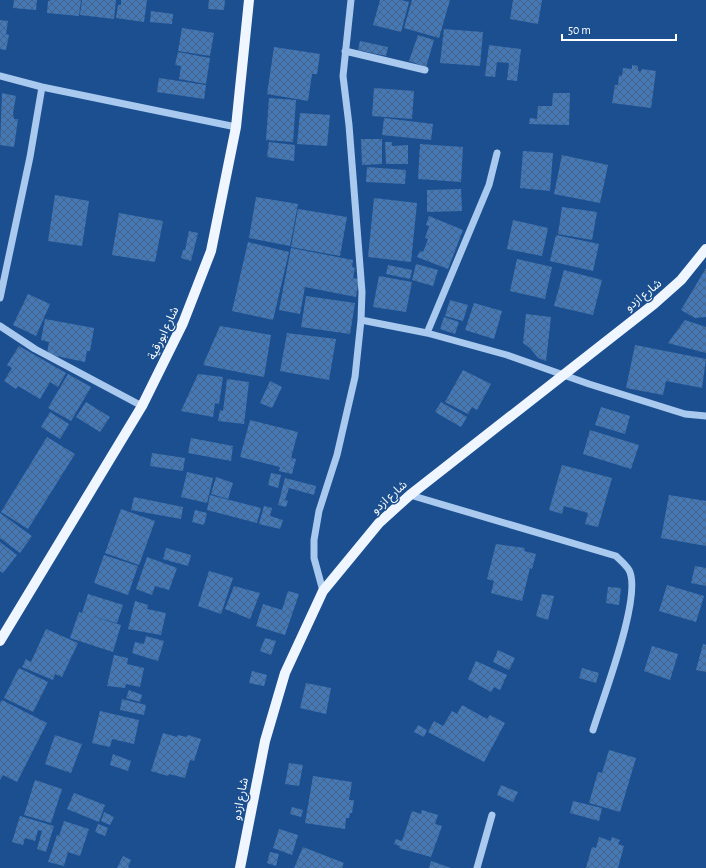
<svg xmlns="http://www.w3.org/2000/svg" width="706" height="868" font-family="'Alegreya Sans','Noto Sans Arabic',sans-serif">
<defs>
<pattern id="building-cross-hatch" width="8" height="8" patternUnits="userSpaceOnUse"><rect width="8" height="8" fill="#4478b7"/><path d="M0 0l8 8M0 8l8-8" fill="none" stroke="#486282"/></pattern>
</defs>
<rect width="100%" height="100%" fill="#1b4f8f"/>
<!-- building -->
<path fill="url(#building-cross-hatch)" d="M14 0H37L36 10 13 8Z
M52 0H81L79 16 47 13 48 1Z
M82 0H116L114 19 80 15Z
M121 0H147L144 22 116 18 118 5H121Z
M209 0H225L224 10 208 9Z
M380 0H401L409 2 401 32 373 25Z
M412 0H450L439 38 404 28Z
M513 0H542L538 24 510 19Z
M151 11 173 14 172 24 150 22Z
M0 20 8 21 6 34 9 35 6 50 0 49Z
M182 28 214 33 210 56 178 51Z
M444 29 483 32 480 66 440 63Z
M418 35 434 40 426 67 409 61Z
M360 41 388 47 386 56 358 50Z
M489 45 521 49 517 81 507 80 509 63 497 62 495 77 485 76Z
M274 47 320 54 317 74H312L308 101 267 94Z
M178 52 210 58 206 84 179 79 181 66 175 65Z
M632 65 638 66V70L640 72 642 69 656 71 651 108 612 103 615 85H618L619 75 622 76 623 68 632 69Z
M159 78 206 85 204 99 157 92Z
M374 88 414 91 412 119 372 116Z
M2 93 16 96 13 113 14 119H18L14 147 0 145Z
M553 93H570L569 125 529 124 530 118 537 119 538 106H552Z
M269 98 296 100 293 142 266 140Z
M300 113 330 115 327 146 297 144Z
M384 118 433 124 431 140 382 135Z
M361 139H382V164L362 165Z
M269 142 295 145 294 161 267 157Z
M385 142H392V146L408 145V164H386Z
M420 144 463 147 461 182 418 179Z
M523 151 553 153 550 191 520 188Z
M562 155 608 165 600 203 554 194Z
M367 167 406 170 405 184 366 182Z
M461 189 462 211 427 212V190Z
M55 195 89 201 82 246 48 241Z
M256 197 298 204 290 246 249 238Z
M374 198 417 203 411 262 368 257Z
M562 207 597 212 592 240 558 234Z
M298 209 347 217 340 256 291 247Z
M119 213 163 221 155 262 112 255Z
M429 216 463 230 448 269 417 257 420 251 423 252 428 239 425 238 429 226 426 225Z
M513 220 548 228 542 256 507 249Z
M189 231 198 233 191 261 181 258 183 250H185Z
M556 235 599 244 593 271 550 261Z
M248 242 289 252 273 320 232 311Z
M291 248 353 260 352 267 355 268 353 278 359 279 356 297 305 287 300 314 279 310Z
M517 259 552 267 545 299 510 291Z
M416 264 438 270 433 286 412 280Z
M388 265 412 270 410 279 386 274Z
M706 268V317L695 318 681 310Z
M564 270 602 280 593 315 554 306Z
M379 276 412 282 406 312 373 307Z
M28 294 50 304 36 336 13 325Z
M306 296 355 303 350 334 301 327Z
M450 300 468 305 463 321 445 316Z
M474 303 502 311 494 339 465 330Z
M526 314 551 317 546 361 538 358 530 348 523 343Z
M444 317 459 322 455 334 440 329Z
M45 319 94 328 90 351H87L85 362 47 354 49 342 41 340Z
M685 320 706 327V353L668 343Z
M220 326 271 335 264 377 203 365Z
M287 333 336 339 329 380 280 371Z
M635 345 706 359 702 388 666 381 663 395 626 388Z
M19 346 66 373 58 387 50 382 40 399 18 386 16 389 4 381 12 368 7 365Z
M463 370 491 384 477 410 472 407 468 414 445 402Z
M68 374 91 387 71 421 48 408Z
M198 374 223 377 219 404 215 403 213 417 181 411Z
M227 379 249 382 244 424 218 421 220 410 223 411Z
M270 381 282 387 272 408 260 403Z
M86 402 110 417 100 432 76 417Z
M441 402 467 417 461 427 435 412Z
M601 407 630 416 625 434 595 425Z
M50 412 69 424 60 439 41 427Z
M250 420 298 432 291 458 296 459 292 474 279 471 280 467 240 457Z
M590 430 639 445 631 469 583 454Z
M47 437 75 454 28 529 1 512Z
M191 438 233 446 231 461 188 453Z
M152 453 185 458 183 471 150 466Z
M562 465 612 478 598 527 585 524 588 513 564 506 562 514 549 510Z
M187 472 213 478 207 503 181 497Z
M271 473 281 475 278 488 268 485Z
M216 477 233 483 228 499 211 494Z
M285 478 316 486 314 495 289 488 285 500 288 501 286 507 278 505Z
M210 495 261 508 257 523 207 510Z
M669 495 706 501V546L661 538Z
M134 497 183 507 181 519 131 510Z
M264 506 272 508 270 516 283 520 280 529 259 524Z
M121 509 155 521 139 565 105 553Z
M195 510 207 513 204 525 192 522Z
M0 513 32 536 20 553 0 538Z
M0 542 17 555 3 573 0 571Z
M496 544 525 548 524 551 536 554 532 569 530 568 522 601 491 593 494 581 487 579Z
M166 548 191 555 188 566 163 559Z
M104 555 138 566 128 595 94 583Z
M147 557 177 568 169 590 155 586 152 595 136 589Z
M695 566 706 568V586L691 583Z
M209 571 233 578 221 614 198 606Z
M667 585 704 596 696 622 659 611Z
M234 586 260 593 250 619 225 609Z
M608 587 621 588 619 605 606 603Z
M288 591 299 594 285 635 256 626 263 604 282 610Z
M88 594 123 605 117 623 88 615 121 625 113 652 70 638 79 612 82 613Z
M542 594 554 596 548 620 536 616Z
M135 601 148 605 147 609 166 613 161 635 128 629Z
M46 629 78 643 62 677 55 674 53 680 22 667 26 659 31 662Z
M146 636 164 641 158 661 132 653 135 642 144 644Z
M265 638 276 641 271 655 260 651Z
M703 644 706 645V672L696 670Z
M652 646 678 654 670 680 644 671Z
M498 650 515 658 509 670 493 662Z
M114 655 128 658 127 664 144 668 140 687 126 684 125 688 107 686Z
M476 661 507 675 500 690 494 687 491 692 468 679Z
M19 668 48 682 33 712 4 698Z
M582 668 599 673 596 683 579 678Z
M252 671 267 675 264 686 249 683Z
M306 683 331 688 326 714 300 708Z
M129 690 142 695 140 702 126 698Z
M122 699 146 705 144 715 120 710Z
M2 700 47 723 17 782 3 775 0 780V703Z
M462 705 487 719 490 715 505 723 484 762 428 732 434 721 443 726 452 711 457 714Z
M100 711 139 720 134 744 112 739 110 747 92 743Z
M418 725 427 730 424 737 414 732Z
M163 733 177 737 178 735 187 737 188 735 201 739 194 761 190 760 185 778 169 774 168 776 151 771Z
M55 735 82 744 71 773 45 764Z
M609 750 636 758 620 812 589 803 598 772 602 773Z
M113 754 131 761 128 771 110 765Z
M289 763 303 765 299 786 285 784Z
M313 776 352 782 349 800H354L352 813H350L349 818H346L345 829 305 823Z
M35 780 62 789 51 823 24 815Z
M501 785 518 792 513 802 497 795Z
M74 793 105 805 99 822 67 809Z
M573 801 602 808 599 821 570 813Z
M292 807 303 810 301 817 290 814Z
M422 810 438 815 435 824 442 826 431 857 399 848 400 846 394 844 396 839 402 841 412 811 421 814Z
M104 812 114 817 110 825 101 821Z
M20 816 54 826 46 852 37 849 42 831 38 830 35 841 25 838 23 845 12 842Z
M64 821 89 829 80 856 68 852 64 866 48 862 57 835 59 836Z
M98 824 108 828 105 836 95 832Z
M279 829 298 835 292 855 273 848Z
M599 837 611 841 612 837 620 840 618 844 624 846 618 868H586L592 847 596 848Z
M303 847 344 863 342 868H294Z
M270 852 279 854 276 866 267 863Z
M123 856 131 860 128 867 130 868H117Z
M431 861 451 868H429Z"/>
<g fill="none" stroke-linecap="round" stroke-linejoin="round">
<!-- minor -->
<path stroke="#a9c9ee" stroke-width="7" d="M345 51 425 70
M0 76 42 87 236 127
M0 298 30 157 42 87
M361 320 427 333 507 355 589 384 685 414 706 416
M0 326 35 349 142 406
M427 333 489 185 497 153
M410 495 616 556C620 560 626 565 629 570 643 595 602 700 593 730
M323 591 314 558V540L319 511 337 455 355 377 361 320 362 292 349 125 343 76 351 0
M477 868 492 815"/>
<!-- major -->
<path stroke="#f0f6ff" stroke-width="10" d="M0 641 142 406 183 323 211 251 236 127 249 0
M240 868 265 741 285 673 323 591 379 523 410 495 654 304 681 280 706 249"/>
</g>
<g text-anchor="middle" stroke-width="3" stroke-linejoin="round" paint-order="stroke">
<!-- street labels -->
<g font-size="12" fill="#fff" stroke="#1b4f8f">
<text transform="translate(643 295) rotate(-39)" y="4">شارع ازدو</text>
<text transform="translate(163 333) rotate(-65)" y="4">شارع ابورقية</text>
<text transform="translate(389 497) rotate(-42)" y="4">شارع ازدو</text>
<text transform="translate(240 799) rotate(-79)" y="4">شارع ازدو</text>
</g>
</g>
<!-- scale -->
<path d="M562 34v6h114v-6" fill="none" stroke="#ffffff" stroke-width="2"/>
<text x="568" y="34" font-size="12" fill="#ffffff" stroke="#1b4f8f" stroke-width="3" paint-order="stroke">50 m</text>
</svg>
